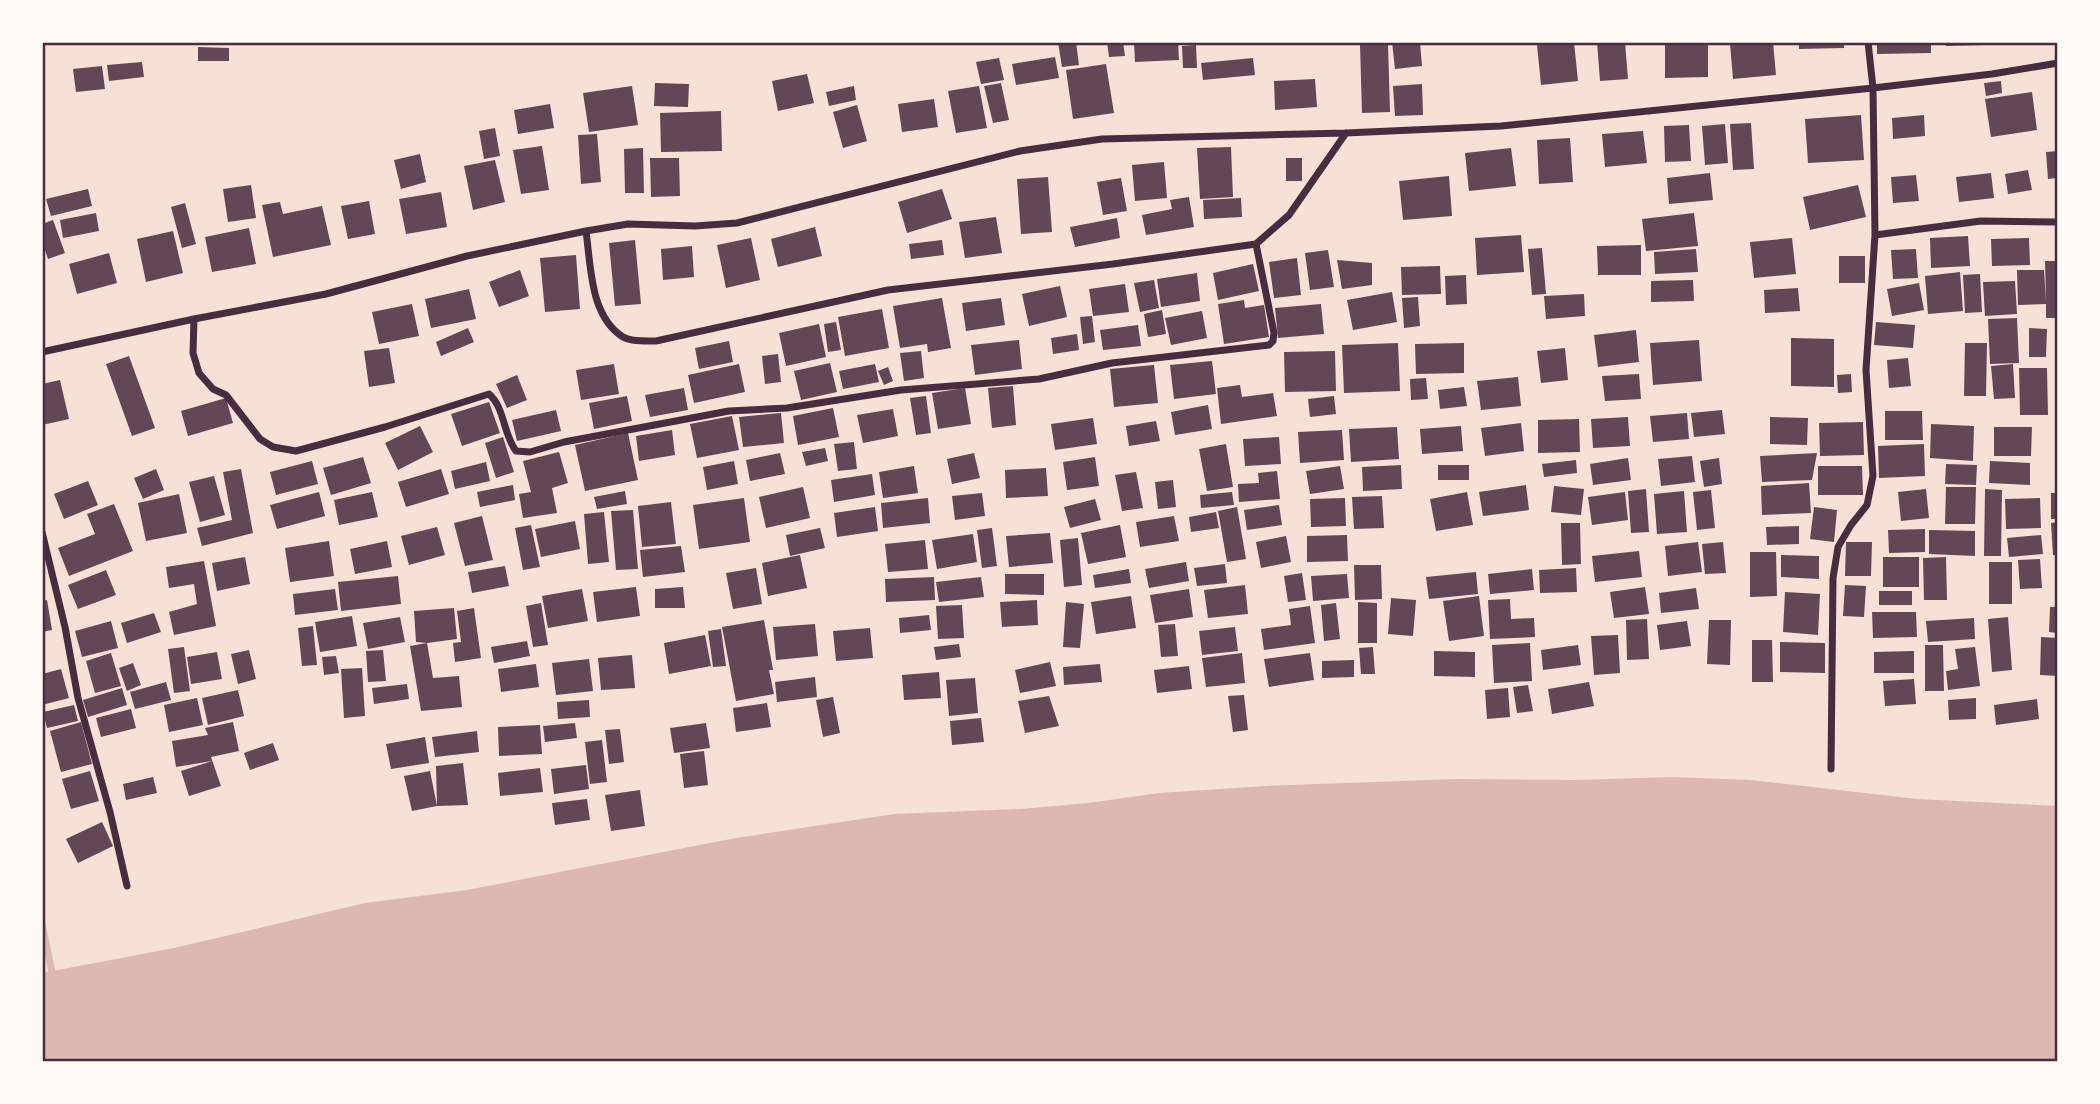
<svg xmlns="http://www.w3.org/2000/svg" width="2100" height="1104" font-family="Inter,sans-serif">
<rect width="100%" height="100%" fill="#f7e1d7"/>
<!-- water -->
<path fill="#dcb8b0" d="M1673 777 1751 780 1917 799 2058 806V1062H42V973L174 948 365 903 467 890 736 838 894 814 1021 809 1088 803 1159 793 1265 786 1456 779 1575 780Z"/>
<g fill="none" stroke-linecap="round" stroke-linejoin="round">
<!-- stream -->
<path stroke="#dcb8b0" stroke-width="7" d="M42 924 52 972"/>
</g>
<!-- building -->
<path fill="#644757" d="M1058 42H1076L1079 65 1062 67Z
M1107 42H1123L1125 56 1109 57Z
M1134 42H1178L1179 60 1135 62Z
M1392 42H1420L1422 66 1395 69Z
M1564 42H1574L1578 81 1541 85 1537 45Z
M1597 42H1625L1628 79 1600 81Z
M1748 42H1773L1776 75 1733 79 1730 44Z
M1799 42H1844V48L1799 49Z
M1877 42H1931V53L1877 54Z
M1946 42H1985V45L1946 46Z
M1665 43H1708V77L1665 78Z
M1388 44 1390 112 1362 113 1360 45Z
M1196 45 1197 68H1183L1182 46Z
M198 47 229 48V61H198Z
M1055 57 1059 78 1016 85 1012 64Z
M999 58 1004 80 981 84 976 62Z
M1253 58 1255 75 1203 80 1201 63Z
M142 62 144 77 109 81 107 65Z
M1106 64 1114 113 1073 119 1066 70Z
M102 66 105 89 76 92 73 69Z
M807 74 814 103 778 111 772 81Z
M1315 79 1317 107 1275 110 1274 81Z
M2001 81 2002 93 1986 96 1984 83Z
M655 83 689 84 688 107 654 106Z
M1001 83 1009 120 993 123 984 86Z
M1422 84 1423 115 1395 116 1393 86Z
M632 86 638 125 589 132 583 93Z
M854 86 856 100 829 106 826 92Z
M979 86 987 128 956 133 948 91Z
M2032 92 2037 130 1991 137 1985 99Z
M934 99 938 127 902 132 898 104Z
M550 104 554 128 518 134 514 110Z
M857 105 867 141 843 148 833 112Z
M721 111 722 151 661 152 660 113Z
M1861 115 1864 160 1808 163 1805 119Z
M1924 115 1925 136 1893 139 1892 118Z
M1751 123 1754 169 1733 170 1730 124Z
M1725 124 1728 163 1705 165 1702 126Z
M1689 125 1691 161 1665 162 1664 126Z
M495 128 500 156 484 159 479 131Z
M1643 131 1647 163 1605 167 1602 134Z
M597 134 601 182 581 184 578 135Z
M1570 138 1573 182 1539 184 1537 140Z
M542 146 549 190 521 194 513 150Z
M1231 147 1233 197 1200 199 1197 148Z
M643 148 644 193H625L624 149Z
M1511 148 1516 186 1469 191 1465 153Z
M2058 151V178L2048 179 2046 152Z
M420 154 426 182 401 189 394 160Z
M650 158H679L680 196 651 197Z
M1286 158H1302V181H1286Z
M495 160 505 202 473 210 464 166Z
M1164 162 1167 198 1135 201 1132 165Z
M2028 170 2032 190 2008 194 2005 174Z
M1710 173 1713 200 1669 204 1667 178Z
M1991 173 1994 198 1959 202 1956 177Z
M1916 175 1919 201 1893 203 1891 177Z
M1449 176 1452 216 1403 220 1399 181Z
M1048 177 1052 232 1021 234 1017 179Z
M1121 178 1127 211 1103 215 1097 182Z
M251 185 256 218 228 222 223 189Z
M1858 185 1866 217 1810 230 1803 197Z
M88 189 92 206 51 216 46 199Z
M942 189 952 219 907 233 898 202Z
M441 192 447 227 406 234 399 199Z
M1189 197 1194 227 1146 235 1142 215 1172 209 1170 200Z
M1241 198 1242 217 1204 219 1203 200Z
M369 201 375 234 348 239 341 206Z
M280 202 283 214 322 206 331 245 273 257 262 205Z
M185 203 196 244 182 248 171 207Z
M96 213 99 231 63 238 60 220Z
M1694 213 1698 246 1646 251 1642 219Z
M996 217 1002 253 965 258 959 222Z
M1117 218 1120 238 1075 247 1070 227Z
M53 220 65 253 48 259 42 241V224Z
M815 227 822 256 778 267 771 239Z
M249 228 256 264 212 272 205 237Z
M173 231 183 273 146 282 137 239Z
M1521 235 1524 272 1477 275 1475 238Z
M1968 236 1970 266 1931 268 1930 238Z
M751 238 760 280 726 288 717 245Z
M1792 238 1796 274 1754 278 1750 242Z
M2029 238 2030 265 1992 266 1991 239Z
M635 240 641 304 615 306 609 243Z
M942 240 944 255 911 259 909 244Z
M1641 245V275H1598L1597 246Z
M692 246 694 277 663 280 661 249Z
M1542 248 1546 294 1532 295 1528 249Z
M1696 249 1698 272 1655 274 1654 252Z
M1916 249 1918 278 1893 279 1891 250Z
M1328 250 1334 287 1310 290 1305 253Z
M109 253 117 283 77 294 69 264Z
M576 255 580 309 545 312 540 258Z
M1839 256H1865V283H1839Z
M1297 258 1301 295 1274 298 1269 262Z
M1337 260 1372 263V285L1342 289Z
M2045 261H2058V318H2046V304L2018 305 2017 270H2044L2046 301Z
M1253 264 1259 291 1218 300 1213 273Z
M1440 266 1441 294 1402 295 1401 267Z
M520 270 529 296 499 307 489 282Z
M1960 272 1963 311 1928 314 1925 276Z
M1197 273 1200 301 1161 307 1157 279Z
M1980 274 1982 312 1965 313 1963 275Z
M1466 275 1467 304 1446 305 1445 276Z
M1154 280 1159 308 1140 312 1134 283Z
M1693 280 1694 301 1651 302V281Z
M2015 281 2017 314 1985 316 1983 282Z
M1919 283 1924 310 1892 316 1887 289Z
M1125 284 1129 312 1093 316 1089 289Z
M1060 286 1067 317 1029 326 1022 294Z
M1798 288 1800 311 1765 313 1764 290Z
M469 289 476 319 431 328 425 299Z
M1392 292 1397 322 1353 330 1347 300Z
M1584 294 1585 316 1546 319 1544 296Z
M1418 297 1420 326 1404 328 1402 298Z
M942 298 951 348 928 352 927 344 900 348 893 306Z
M1001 298 1005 325 966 331 962 303Z
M1244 300 1245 308 1264 305 1269 337 1224 344 1218 304Z
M412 304 419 336 379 344 372 312Z
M1321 304 1324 334 1278 338 1275 308Z
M882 309 889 348 845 356 838 317Z
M1162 310 1166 334 1148 337 1144 314Z
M1202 311 1207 338 1171 345 1165 318Z
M1092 316 1095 342 1083 344 1080 317Z
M2017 318 2019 363 1990 364 1988 319Z
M836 322 841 350 828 352 824 324Z
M1876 322 1915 325 1913 348 1874 345Z
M819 324 826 357 786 366 779 333Z
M1138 325 1141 346 1103 350 1100 330Z
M468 328 474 342 441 356 436 342Z
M2029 328 2047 329 2046 357H2029Z
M1636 330 1639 362 1598 367 1594 335Z
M1077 334 1079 350 1053 354 1051 338Z
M1791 338 1834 339V387L1791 386Z
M1019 340 1022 369 975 375 971 345Z
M1699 340 1702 381 1653 385 1650 343Z
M729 341 733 362 699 369 695 348Z
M1398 343 1400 391 1344 393 1342 345Z
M1464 343V373L1416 374 1415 344Z
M1965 343H1987L1986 396H1964Z
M389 348 395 383 369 387 364 351Z
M1565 348 1568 380 1541 383 1537 351Z
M921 351 924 378 904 381 900 353Z
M1335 351 1336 391 1285 392 1284 352Z
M778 354 781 382 765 384 762 356Z
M129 356 155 428 132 436 106 364Z
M1908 358 1911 386 1889 388 1887 360Z
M1212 361 1216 394 1174 399 1170 365Z
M830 363 837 392 801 400 794 371Z
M614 364 619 394 581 400 576 370Z
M739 364 745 392 694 403 688 375Z
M875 364 879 382 843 389 839 371Z
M2013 364 2015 398 1994 399 1991 366Z
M1154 365 1158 403 1114 407 1110 369Z
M888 367 893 381 884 385 878 371Z
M2019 368H2047L2048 415H2020Z
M1639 374 1641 399 1605 401 1602 376Z
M1851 374 1852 392 1838 393 1837 375Z
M517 375 527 400 507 408 496 384Z
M1518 377 1521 406 1481 410 1477 381Z
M1426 378 1428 399 1411 400 1410 379Z
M60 380 69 419 42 425V384Z
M1240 385 1242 397 1273 393 1277 416 1221 424 1217 388Z
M1013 386 1016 425 992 428 988 388Z
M1464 387 1467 406 1440 409 1438 390Z
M684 388 688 410 650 417 645 395Z
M965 388 971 424 938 429 932 393Z
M627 396 632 421 594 429 589 403Z
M926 396 931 433 916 435 910 398Z
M1334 396 1336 414 1310 417 1308 399Z
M226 398 233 423 188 436 181 411Z
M489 402 500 433 462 446 451 414Z
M1208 405 1212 429 1175 435 1171 412Z
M833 408 839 437 798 445 793 416Z
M893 409 898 436 863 443 857 415Z
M556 410 561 431 517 441 512 420Z
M1722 410 1725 434 1694 437 1691 413Z
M1885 411H1922L1923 440H1885Z
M781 413 784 443 743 447 739 417Z
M1687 413 1689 439 1653 442 1650 416Z
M732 416 739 450 697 458 690 424Z
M1628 417 1630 446 1593 448 1591 419Z
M1770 417 1808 418 1807 445 1770 444Z
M1093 418 1097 444 1055 450 1051 424Z
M1579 419 1580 452 1538 453V420Z
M1156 421 1160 441 1129 446 1126 426Z
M1863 422 1864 455 1820 456 1819 423Z
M1521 423 1524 451 1485 456 1481 428Z
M1931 424 1974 426 1973 461 1930 458Z
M420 426 433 452 398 470 385 443Z
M1461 426 1463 451 1422 454 1420 429Z
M1397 427 1399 459 1351 462 1349 429Z
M1994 427H2032L2031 456H1994Z
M672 430 675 455 639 461 636 436Z
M1342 430 1344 460 1300 463 1298 432Z
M628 433 638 480 585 491 575 445Z
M503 437 514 472 496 478 485 443Z
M1279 437 1281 464 1245 466 1243 439Z
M854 442 857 469 838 471 834 444Z
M1226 444 1233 487 1207 491 1199 449Z
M1924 444 1925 476 1879 478 1878 446Z
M825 448 828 461 806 466 802 452Z
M559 452 568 483 552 488 557 513 523 518 519 494 531 492 523 461Z
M780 453 785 474 750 481 746 460Z
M974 453 980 478 952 484 947 459Z
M1817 453 1812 480 1762 482 1760 456Z
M1692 456 1695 482 1661 486 1658 459Z
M363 457 371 483 331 495 323 468Z
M1095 457 1099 486 1067 490 1063 462Z
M1628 458 1631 480 1593 485 1590 464Z
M1719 458 1722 484 1704 487 1700 461Z
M1576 460 1577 473 1544 477 1542 464Z
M312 461 318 484 276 495 270 472Z
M734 461 738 484 707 490 703 467Z
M1990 461 2030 463V485L1989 483Z
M486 462 490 481 455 489 451 471Z
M1946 464 1977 465 1976 485 1945 484Z
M1401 465 1402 489 1363 491 1362 467Z
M1438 465H1469V480H1438Z
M914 466 918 493 883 498 879 472Z
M1340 466 1344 489 1310 494 1306 471Z
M1818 466H1862L1863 495H1818Z
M1046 468 1048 496 1006 498 1005 470Z
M156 469 164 490 143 499 134 478Z
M241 469 253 533 202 546 197 528 232 520 223 472Z
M441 469 449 494 406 507 398 482Z
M1277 471 1280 499 1239 502 1238 484 1259 483 1258 473Z
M1136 472 1143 508 1122 511 1115 475Z
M872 474 875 495 834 502 831 480Z
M214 476 225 515 200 522 189 482Z
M1173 480 1176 507 1158 509 1155 482Z
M88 481 98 505 64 519 54 494Z
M1809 483 1811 513 1762 515 1761 486Z
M513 485 515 500 480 507 477 492Z
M1526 485 1529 510 1483 516 1479 492Z
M1554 486 1584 489 1581 515 1551 512Z
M803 487 810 518 766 528 759 497Z
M1946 487H1976L1975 524H1945Z
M1646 489 1649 532 1631 533 1628 491Z
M1926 489 1929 518 1901 521 1898 492Z
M1985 489 2002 490 2001 556H1984Z
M1711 490 1715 528 1697 530 1693 492Z
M625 491 627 504 597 509 594 497Z
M1684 491 1687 532 1657 534 1654 494Z
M319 492 325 516 277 529 270 505Z
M372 492 378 517 339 525 334 500Z
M1232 492 1234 505 1201 508 1200 495Z
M1467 492 1473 525 1436 531 1430 499Z
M1625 492 1628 520 1592 525 1588 497Z
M982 493 985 516 955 520 952 496Z
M2051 493H2058V519H2051Z
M179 494 187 533 146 541 138 503Z
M1382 496 1384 528 1354 529 1352 497Z
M744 498 750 542 699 549 693 505Z
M928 498 930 523 883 528 881 503Z
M1345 498 1346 526 1311 527 1310 499Z
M2040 498 2041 528 2006 529 2005 499Z
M1095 499 1101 520 1070 528 1064 507Z
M671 502 676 544 642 547 638 506Z
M114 504 133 551 69 576 58 548 95 534 87 514Z
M1279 505 1282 525 1247 530 1244 510Z
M875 507 878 531 837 537 834 513Z
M1237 507 1246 559 1227 562 1218 511Z
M1814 507 1837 510 1834 542 1810 539Z
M633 510 638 569 616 570 611 511Z
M604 512 609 562 588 564 584 514Z
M1216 512 1219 528 1191 532 1189 517Z
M482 516 493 560 465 566 454 523Z
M1174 516 1179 541 1140 547 1136 522Z
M575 521 580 549 541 557 535 529Z
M2058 522V555H2053L2051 523Z
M1561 523H1580L1581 564 1562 565Z
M531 525 540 567 523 570 515 528Z
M1120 525 1126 557 1088 564 1081 533Z
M1799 526V544L1767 545 1766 527Z
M437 527 445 555 409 565 401 536Z
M820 528 825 548 790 556 786 535Z
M992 528 997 566 982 568 977 530Z
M1925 529V552L1889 553 1888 530Z
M1929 530 1975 531V556L1929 554Z
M1050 533 1053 563 1009 567 1006 536Z
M973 534 977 562 937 569 932 540Z
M1347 535 1348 561 1307 562V536Z
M2041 535 2043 554 2009 557 2007 538Z
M1286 536 1291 562 1261 568 1256 542Z
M1078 538 1082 585 1064 587 1060 540Z
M925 540 928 569 888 572 885 544Z
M329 541 334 576 290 582 285 548Z
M387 541 392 567 355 574 350 549Z
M1698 542 1702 572 1668 576 1665 546Z
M1723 542 1726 573 1705 574 1702 544Z
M1846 542H1872L1871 576H1845Z
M681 546 685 572 643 577 640 550Z
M1639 551 1642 577 1595 582 1592 556Z
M1750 552H1776L1777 596 1750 597Z
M800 555 807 588 768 596 762 563Z
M1781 555 1819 556V579L1781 577Z
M245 557 250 584 217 591 212 563Z
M1883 557H1919V587H1883Z
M1946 557 1947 600H1924L1923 558Z
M2040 559 2042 588 2020 589 2018 560Z
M204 561 216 626 174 635 169 612 197 604 194 584 169 588 166 567Z
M1186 562 1189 581 1149 588 1145 569Z
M1989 562H2012V604H1989Z
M1225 564 1227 583 1197 586 1194 568Z
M1354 565H1381L1382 599 1355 600Z
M505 566 509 586 472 593 468 572Z
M756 568 762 604 733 609 726 573Z
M1576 568 1577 592 1540 593 1539 570Z
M1129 569 1131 583 1095 588 1093 575Z
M1532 569 1534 590 1490 594 1488 574Z
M106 570 116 595 78 609 68 585Z
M1476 572 1478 594 1429 599 1426 577Z
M1302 573 1306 600 1288 602 1284 576Z
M1005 574H1044V595L1005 594Z
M1347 574 1349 598 1313 601 1311 576Z
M398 576 401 604 341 611 338 582Z
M934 577 935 600 886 602 885 579Z
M981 577 984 597 939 602 936 582Z
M1245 585 1248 614 1208 618 1204 590Z
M1845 585 1866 586 1864 617 1843 616Z
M636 587 640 616 597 622 593 592Z
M683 587 685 608H655V589Z
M1645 587 1649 614 1614 618 1610 592Z
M1696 588 1699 609 1661 613 1659 593Z
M335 589 338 610 295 615 293 594Z
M582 589 588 621 548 628 542 596Z
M1189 589 1193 617 1155 623 1150 595Z
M1879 591H1912V605H1879Z
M1785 592 1820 594 1818 635 1783 632Z
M1131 596 1136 628 1096 634 1091 602Z
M1479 596 1484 636 1449 641 1443 601Z
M1391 598 1416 600 1413 636 1388 634Z
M1510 599 1511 619 1534 618 1535 637 1490 639 1488 600Z
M47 600 52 630 42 632V601Z
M1037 600 1038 625 1002 627 1000 602Z
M1066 602 1084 604 1080 648 1063 647Z
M1358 602 1377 603V643H1358Z
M541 603 548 645 533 647 526 606Z
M1336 603 1340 639 1324 641 1321 605Z
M962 605 964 638 938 639 936 606Z
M1310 606 1315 643 1264 650 1261 629 1291 625 1289 609Z
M2050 607H2058V633L2049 632Z
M454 608 457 639 427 643 433 678 459 676 462 707 421 711 410 646 427 643 416 642 414 611Z
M474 608 481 658 455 662 453 643 461 642 457 611Z
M1872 612H1916L1917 637 1873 638Z
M154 613 161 632 127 643 121 623Z
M929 615 931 630 900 633 899 618Z
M352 616 357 646 320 652 315 622Z
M400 617 405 642 368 649 363 623Z
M2008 617 2012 670 1992 672 1988 619Z
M1974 618 1975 639 1928 642 1926 621Z
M1647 619 1649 659 1627 660 1626 620Z
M764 620 773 670H769L774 694 736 701 722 627Z
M1709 620H1731L1730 665 1707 664Z
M111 621 118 648 82 657 75 631Z
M1687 621 1691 646 1660 650 1657 625Z
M815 624 818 656 776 660 773 627Z
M1175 624 1178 656 1161 657 1158 625Z
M313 626 317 665 302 666 298 628Z
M1235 627 1238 651 1202 655 1199 631Z
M870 628 873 658 836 661 833 631Z
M721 629 726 666 713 667 708 631Z
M705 635 711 666 669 674 664 643Z
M1618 635 1620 673 1594 675 1591 636Z
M2041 637 2058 638V676L2040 675Z
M1752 640H1772L1773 682H1752Z
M527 641 530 656 494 663 491 647Z
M1780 642 1825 643V673L1780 672Z
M1530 643 1532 681 1494 683 1492 645Z
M959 644 961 657 936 660 934 647Z
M1578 645 1581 665 1543 670 1541 650Z
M1925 645H1943L1944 691H1925Z
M184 647 190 691 174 693 168 649Z
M1373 647 1375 674H1361L1359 648Z
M1975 647 1980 686 1948 690 1946 671 1958 669 1955 649Z
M249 650 256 679 238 684 231 654Z
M383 650 386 681 368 682 366 651Z
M1434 651 1475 652V677L1434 676Z
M1914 651V673H1874V652Z
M217 652 222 679 191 684 187 657Z
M111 653 121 686 95 693 86 661Z
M1242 653 1245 683 1206 687 1202 658Z
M1310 653 1314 680 1269 687 1264 659Z
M632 655 635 688 601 690 598 658Z
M336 656 339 673 324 675 322 657Z
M589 659 593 691 556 695 552 663Z
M1354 660V677L1322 678V661Z
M1050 662 1056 686 1020 693 1015 670Z
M133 663 141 685 127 691 119 668Z
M536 664 539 687 501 692 498 669Z
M1100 664 1102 682 1064 685 1063 667Z
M1189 666 1192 689 1157 693 1154 670Z
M362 668 365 716 344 718 341 669Z
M61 669 69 698 42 705V674Z
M939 672 941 698 904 700 902 675Z
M815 677 817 697 777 702 775 682Z
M975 678 978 713 949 716 946 680Z
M1914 679 1916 704 1885 706 1883 681Z
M166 682 171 700 135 709 130 692Z
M1589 682 1594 706 1552 714 1548 689Z
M407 684 409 699 374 704 372 688Z
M1528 685 1533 711 1517 713 1513 687Z
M122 688 127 705 88 717 83 700Z
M1508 688 1510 717 1487 719 1485 690Z
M238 690 244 716 208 725 202 698Z
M1244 695 1248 730 1233 732 1228 696Z
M1049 696 1059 726 1025 733 1018 701Z
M833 697 840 733 823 737 816 700Z
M197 698 203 725 169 732 164 705Z
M1976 698V719L1949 720 1948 700Z
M2037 699 2039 719 1996 725 1994 705Z
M589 700 590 717 558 719 557 702Z
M767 703 771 727 736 732 733 708Z
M74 705 78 721 47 728 43 712Z
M131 709 136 728 101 737 96 718Z
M981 718 984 742 952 745 950 721Z
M81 722 92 764 61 772 50 731Z
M233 722 239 751 211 757 221 786 189 796 181 771 212 761 176 767 172 741 208 735 205 728Z
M575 723 577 738 545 742 543 726Z
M706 723 710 748 674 753 670 728Z
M540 725 542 754 499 756 498 727Z
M620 729 624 762 609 764 605 730Z
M477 731 479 752 435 757 432 737Z
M425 737 429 763 391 769 386 744Z
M602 740 607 782 590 784 585 742Z
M273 743 279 760 250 770 244 753Z
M704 751 708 785 684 788 680 754Z
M463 763 468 805 437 806 436 766Z
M586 765 589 789 554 794 551 769Z
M540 768 543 792 500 796 498 773Z
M90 771 99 801 71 809 62 779Z
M430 771 437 806 412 811 404 776Z
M153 777 157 793 126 800 123 784Z
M640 790 645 826 611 831 605 795Z
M587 799 590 820 555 825 552 803Z
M102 822 113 846 78 863 66 839Z"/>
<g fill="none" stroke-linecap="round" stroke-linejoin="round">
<!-- minor -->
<path stroke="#4a2c40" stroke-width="7" d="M586 231C591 267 590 316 623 337 631 342 647 341 656 341L888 290 1113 264 1256 244 1289 215 1346 133
M1875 235 1981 221 2058 222
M194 319 193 353 199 373 213 389 226 395 260 439 273 447 296 451 385 427 489 394C505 408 503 434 516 451L530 452 564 442 729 411 787 408 901 390 1039 379 1112 363 1269 345 1273 341 1274 333 1256 244
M42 352 194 319 326 294 467 256 586 231 628 224 695 226 737 223 1020 151 1102 139 1346 133 1501 126 1873 88 1992 74 2058 63
M42 532 65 627 78 698 110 812 127 886
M1831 769 1833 578 1838 547 1851 525 1867 505 1873 476 1866 370 1875 235 1873 88 1868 42"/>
</g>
<!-- border -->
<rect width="2100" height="1104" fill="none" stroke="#fffaf5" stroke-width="88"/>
<rect x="44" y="44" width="2012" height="1016" fill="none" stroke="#4a2c40" stroke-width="2.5"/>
</svg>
